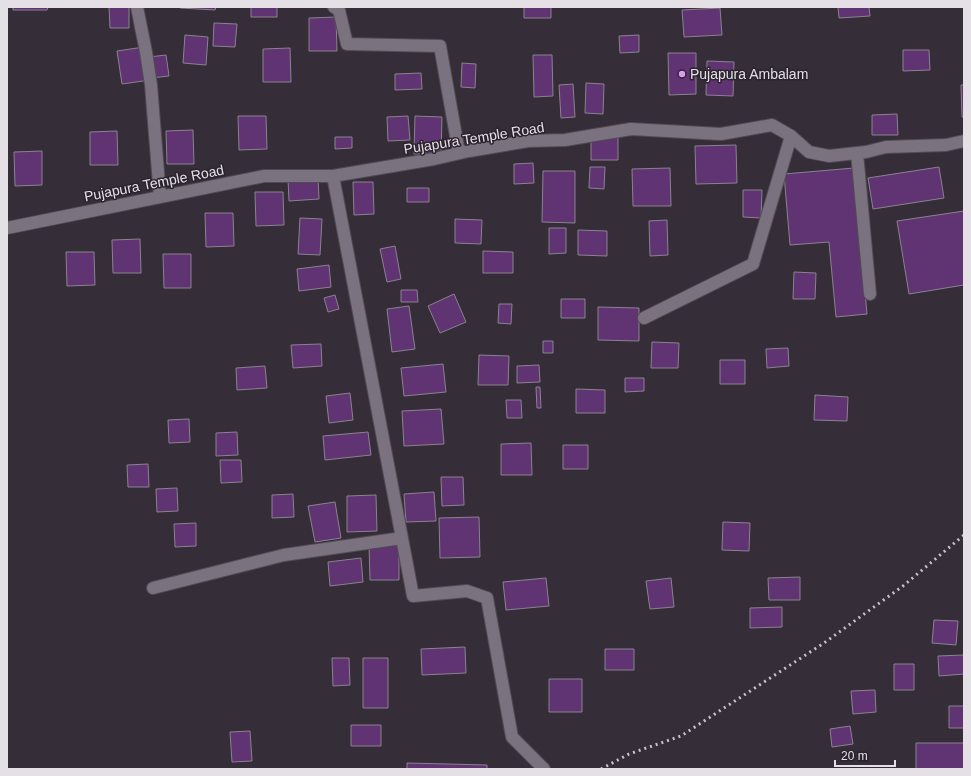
<svg xmlns="http://www.w3.org/2000/svg" width="971" height="776" font-family="Arial,sans-serif">
<rect width="100%" height="100%" fill="#352e38"/>
<!-- building -->
<path fill="#603473" stroke="#8a828e" d="M13 7H48L47 10H13Z
M109 7H129V28H110Z
M180 7H216L215 10 180 8Z
M251 7H277V17H251Z
M524 7H551V18H524Z
M838 7H869L870 16 839 18Z
M720 8 722 35 684 37 682 10Z
M336 17 337 51H309V18Z
M214 23 237 24 235 47 213 46Z
M185 35 208 37 206 65 183 63Z
M639 35V52L620 53 619 36Z
M144 47 150 80 122 84 117 51Z
M290 48 291 82H263V49Z
M903 50H929L930 70 903 71Z
M668 53H696V94L669 95Z
M166 55 169 76 151 78 149 57Z
M533 55H552L553 96 534 97Z
M707 61 734 62 733 96 706 95Z
M462 63 476 64 475 88 461 87Z
M421 73 422 89 395 90V74Z
M586 83 604 84 603 114 585 113Z
M573 84 575 117 561 118 559 85Z
M961 85H964V117H962Z
M897 114 898 135H872V115Z
M238 116H266L267 149 239 150Z
M408 116 410 140 388 141 387 117Z
M415 116 442 117 441 154H414Z
M193 130 194 164H167L166 131Z
M117 131 118 165H90V132Z
M335 137H352V148L335 149Z
M591 137H618V160H591Z
M736 145 737 183 696 184 695 146Z
M42 151V185L15 186 14 152Z
M533 163 534 183 514 184V164Z
M590 167H605L604 189 589 188Z
M939 167 944 198 873 209 868 178Z
M670 168 671 206H633L632 169Z
M854 168 867 314 836 317 829 242 790 245 784 174Z
M543 171H575V223L542 222Z
M318 177 319 199 289 201 288 179Z
M353 182H373L374 214 354 215Z
M407 188H429V202H407Z
M743 190H762L761 218 743 217Z
M255 192H283L284 225 256 226Z
M964 211V285L909 294 897 221Z
M205 213H233L234 246 206 247Z
M300 218 322 219 320 255 298 254Z
M455 219 482 220 481 244 455 243Z
M667 220 668 255 650 256 649 221Z
M549 228H566V253L549 254Z
M578 230 607 231V256L578 255Z
M140 239 141 273H113L112 240Z
M395 246 401 279 387 282 380 249Z
M483 251 513 252V273H483Z
M66 252H94L95 285 67 286Z
M163 254H191V288H164Z
M329 265 331 287 299 291 297 269Z
M794 272 816 273 815 299H793Z
M401 290H417L418 302H401Z
M454 294 466 322 440 333 428 306Z
M335 295 339 309 328 312 324 298Z
M561 299H585V318H561Z
M499 304H512L511 324 498 323Z
M409 306 415 349 392 352 387 309Z
M598 307 639 308V341L598 340Z
M543 341H553V353H543Z
M652 342 679 343 678 368H651Z
M321 344 322 366 293 368 291 345Z
M788 348 789 366 767 368 766 349Z
M479 355 509 356 508 385H478Z
M720 360H745V384H720Z
M443 364 446 392 404 396 401 368Z
M539 365 540 382 517 383V366Z
M265 366 267 388 237 390 236 368Z
M625 378H644V391L625 392Z
M536 387H540L541 408H537Z
M576 389 605 390V413H576Z
M350 393 353 420 329 423 326 396Z
M815 395 848 397 847 421 814 420Z
M506 400H521L522 418H507Z
M441 409 444 444 404 446 402 411Z
M189 419 190 442 169 443 168 420Z
M237 432 238 455 216 456V433Z
M368 432 371 455 325 460 323 436Z
M531 443 532 475H501V444Z
M563 445H588V469H563Z
M220 460H241L242 482 221 483Z
M148 464 149 487H128L127 465Z
M441 477H463L464 505 442 506Z
M177 488 178 511 157 512 156 489Z
M434 492 436 521 406 522 404 494Z
M293 494 294 517 272 518V495Z
M376 495 377 531 347 532V496Z
M335 502 341 538 315 542 308 506Z
M479 517 480 557 440 558 439 518Z
M723 522 750 523 749 551 722 550Z
M196 523V546L175 547 174 524Z
M399 544V580H370L369 545Z
M361 558 363 582 330 586 328 562Z
M800 577V600H769L768 578Z
M546 578 549 606 506 610 503 582Z
M671 578 674 607 650 609 646 581Z
M782 607V627L750 628V608Z
M934 620 958 621 956 645 932 643Z
M465 647 466 673 422 675 421 649Z
M605 649H634V670H605Z
M964 655V674L939 676 938 656Z
M332 658H349L350 685 333 686Z
M363 658H388V708H363Z
M894 664H914V690H894Z
M549 679H582V712H549Z
M875 690 876 712 853 714 851 691Z
M949 706H964V728H949Z
M351 725H381V746H351Z
M850 726 853 744 832 747 830 729Z
M250 731 252 761 232 762 230 732Z
M916 743H964V769H916Z
M407 763 487 765V769H407Z"/>
<g fill="none" stroke-linecap="round" stroke-linejoin="round">
<!-- street casing -->
<g stroke="#514b53" stroke-width="14">
<path id="street" d="M137 7 146 52 151 85 160 197
M334 7 339 10 347 44 440 46 459 153
M857 153 870 294
M333 176 413 596 467 591 487 598 512 737 544 769
M7 228 264 176H333L434 159 469 151 528 141 565 140 631 129 721 134 772 125 791 136 809 152 829 156 866 152 886 147 946 145 964 141
M644 318 753 264 791 136
M153 588 284 555 402 538"/>
</g>
<!-- street -->
<use href="#street" stroke="#7a727e" stroke-width="12"/>
<!-- rail -->
<path stroke="#c7c2c9" stroke-width="3" stroke-dasharray="2 4" stroke-linecap="butt" d="M601 769 629 754 681 736 824 643 903 586 964 535"/>
</g>
<!-- markers -->
<circle fill="#da9af6" stroke="#2b242e" stroke-width="1.5" cx="682" cy="74" r="4"/>
<g text-anchor="middle" stroke-width="3" stroke-linejoin="round" paint-order="stroke">
<!-- poi labels -->
<g font-size="14" fill="#e4e0e6" stroke="#2b242e" text-anchor="start">
<text x="690" y="79">Pujapura Ambalam</text>
</g>
<!-- street labels -->
<g font-size="14" fill="#e4e0e6" stroke="#2b242e">
<text transform="translate(474 138) rotate(-9)" y="5">Pujapura Temple Road</text>
<text transform="translate(154 183) rotate(-11)" y="5">Pujapura Temple Road</text>
</g>
</g>
<!-- border -->
<rect width="971" height="776" fill="none" stroke="#e4e0e6" stroke-width="16"/>
<!-- scale -->
<path d="M835 760v6h60v-6" fill="none" stroke="#e4e0e6" stroke-width="2"/>
<text x="841" y="760" font-size="12" fill="#e4e0e6" stroke="#2b242e" stroke-width="3" paint-order="stroke">20 m</text>
</svg>
